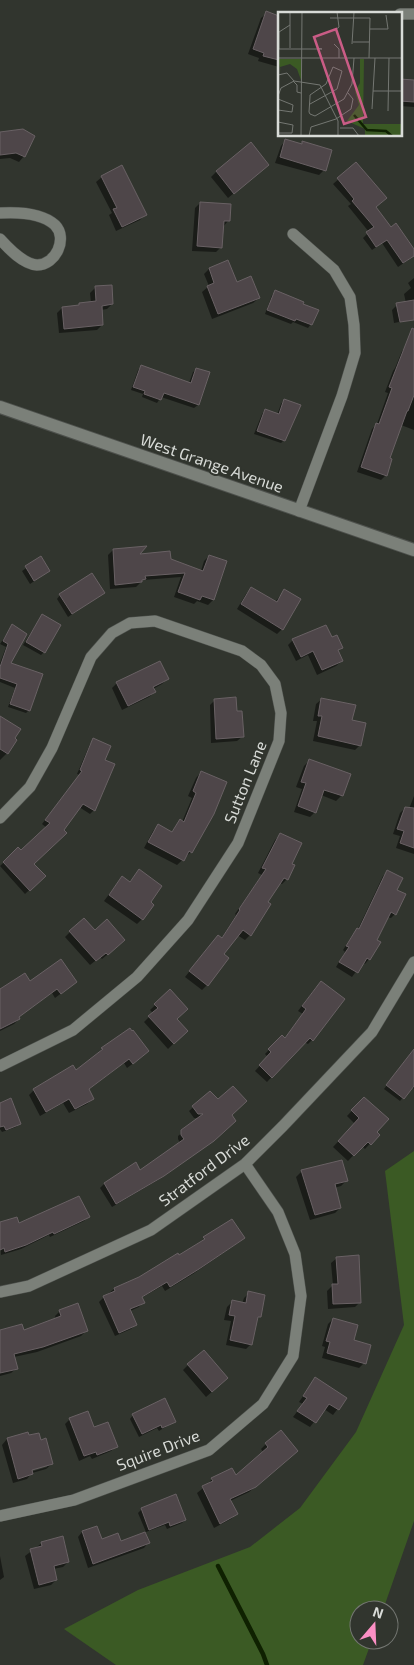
<svg xmlns="http://www.w3.org/2000/svg" width="414" height="1665" font-family="'Exo 2',sans-serif">
<rect width="100%" height="100%" fill="#31352e"/>
<!-- green -->
<path fill="#3b5a24" d="M414 1151V1521L383 1610H359V1640H372L363 1665H116L64 1629 138 1590 250 1547 300 1508 356 1432 404 1325 385 1171Z"/>
<!-- shadow -->
<path fill="#0007" fill-rule="evenodd" d="M267 13 279 17V67L258 61 259 58 248 54 261 18Z
M400 80 414 84V107L400 106Z
M0 133 24 156 19 162 10 158 0 159Z
M286 140 301 145 303 142 324 170 319 175 275 163 281 146Z
M356 164 375 207 391 228 414 251V255L411 258 398 267 382 243 372 250 363 238 369 232 348 206 351 204 333 184Z
M268 165 228 198 211 177 216 172Z
M102 177 145 214 140 220 116 231 109 215 112 213 96 182Z
M200 203 228 221 223 227 221 247 216 252 192 251 195 208Z
M228 262 236 284 259 298 253 303 212 319 202 292 209 286 204 274 209 269Z
M414 278V319L394 323 392 310 397 305 406 303 404 294 411 288 408 283Z
M95 288 112 304 107 309 101 310 102 325 97 330 59 333 57 313 62 308 77 306 80 304 91 303 90 293Z
M276 292 311 324 308 328 293 322 291 324 265 314 272 295Z
M407 346 414 349V430L401 425 389 459 386 475 381 480 357 472 372 429 377 424 388 393 385 392 393 371 395 368 402 351Z
M141 367 189 383 193 372 197 369 209 373 198 405 194 408 161 397 157 403 142 397 143 394 131 390 138 370Z
M284 400V440L281 443 254 434 262 414 265 410 277 415 281 404Z
M113 550 170 560 201 571 204 561 209 556 213 600 208 605 197 601 194 604 174 597 181 577 143 580 136 587 110 589 108 555Z
M41 558 49 571 30 584 22 571Z
M251 588 275 602 284 591 282 629 277 634 237 609 246 594Z
M103 593 68 617 57 599 60 595Z
M42 615 44 652 41 655 23 645Z
M12 626 9 663 29 710 26 713 8 707 15 688 0 682V663L6 647 0 644Z
M331 639 341 648 337 652 342 661 336 666 317 675 308 655 296 661 288 645 293 640Z
M167 679 162 684 153 689 155 692 149 697 122 710 112 688 117 683Z
M322 699 351 721 360 745 355 750 313 741 317 721H313L316 704Z
M215 700 236 713 243 736 237 741 211 743 210 705Z
M0 723 14 739 7 753 0 760Z
M94 740 103 760 94 810 90 814 79 807 32 864 44 876 25 894 0 866 18 849 21 852 47 828 42 824 80 775 77 774 90 744Z
M309 761 341 796 336 801 321 795 315 812 310 817 294 812 302 789 296 787 304 766Z
M201 772 191 852 177 865 144 848 153 831 158 826 171 833 180 821 182 822 192 798 188 796 196 778Z
M414 796V854L396 848 400 836 393 834 400 813 405 808 409 809Z
M281 834 291 864 287 879 282 884 279 883 267 902 250 935 245 940 237 935 222 954 207 985 202 990 185 977 213 942 221 939 236 915 235 914 262 875 258 873 275 840Z
M139 871 142 919 137 924 104 901 122 877 129 882Z
M388 872 395 890V914L391 918 387 917 369 959 365 964 363 962 352 977 336 967 345 952 343 950 353 934 358 929 383 876Z
M70 932H95L119 945 102 959 100 957 90 965 65 937Z
M76 982 55 998 52 993 18 1017 19 1019 14 1024 0 1031V990L30 983Z
M316 987 312 1040 308 1044 304 1042 267 1082 255 1071 268 1057 265 1054 282 1036 284 1039 303 1014 298 1011Z
M170 991 175 1019 186 1031 168 1049 144 1022 153 1013 150 1010Z
M130 1030 143 1056 127 1068 124 1063 88 1090 92 1099 87 1104 69 1113 63 1103 40 1116 29 1095 34 1090 75 1071 98 1055 97 1054 102 1049Z
M406 1060 414 1061V1089L412 1087 400 1101 384 1089Z
M210 1092 230 1115 208 1144 158 1180 112 1207 100 1188 104 1184 140 1172 180 1143 178 1139V1136L200 1118H194L189 1111Z
M364 1098 375 1132 378 1135 365 1149 362 1146 348 1161 333 1147 355 1124 347 1116Z
M0 1104 20 1123 16 1127 2 1132 0 1129Z
M302 1171 346 1181 341 1186 334 1188 340 1208 335 1213 310 1220 296 1177Z
M88 1217 84 1221 50 1237 49 1235 21 1249 1 1255 0 1225 18 1224Z
M232 1220 244 1238 239 1242 193 1274 165 1291 162 1286 141 1298 143 1302 139 1307 130 1311 136 1324 131 1329 115 1336 99 1302 104 1297 114 1289 139 1278 178 1257Z
M337 1258 360 1302 355 1307 328 1309 327 1291 333 1285 331 1263Z
M249 1293 259 1317 256 1320 251 1344 246 1349 226 1345 231 1321 224 1320 227 1307 232 1302 242 1304 244 1298Z
M60 1311 86 1331 81 1336 37 1352 14 1357 17 1368 11 1373 0 1376V1332H23L56 1320 55 1316Z
M333 1319 353 1341 364 1363 359 1368 322 1358 325 1347 322 1346 328 1324Z
M188 1365 222 1383 206 1397 183 1370Z
M315 1379 345 1399 333 1415 324 1409 310 1427 293 1417 303 1404 299 1402Z
M133 1415 175 1421 159 1431 157 1428 139 1437 130 1419Z
M70 1419 93 1429 116 1446 111 1451 92 1459 90 1456 79 1461 65 1424Z
M28 1434 52 1464 46 1469 32 1473 27 1479 13 1483 2 1445 7 1439ZM47 1465V1467L27 1473 26 1471Z
M266 1444 292 1456 249 1492 230 1501 236 1514 231 1519 214 1528 197 1493 207 1485 212 1479 232 1469 236 1477 264 1453 261 1449Z
M142 1509 185 1520 182 1523 167 1529 165 1525 146 1532 138 1513Z
M97 1527 101 1541 148 1543 144 1548 88 1568 78 1537 82 1532Z
M42 1543 68 1562 63 1567 53 1569 56 1580 51 1585 34 1589 25 1556Z
M0 1556 4 1577 0 1580Z"/>
<g fill="none" stroke-linecap="round" stroke-linejoin="round">
<!-- stream -->
<path stroke="#0f2101" stroke-width="4.5" d="M218 1566 263 1654 267 1665"/>
</g>
<!-- building -->
<path fill="#4e4649" stroke="#696164" d="M266 11 279 16V60L263 56 264 53 253 49Z
M400 79 414 80V102L400 101Z
M23 129 35 136 25 157 16 153 0 155V132Z
M285 139 302 144V141L332 150 326 171 280 157Z
M251 142 269 165 234 194 216 171Z
M356 162 387 198 376 207 391 227 396 223 414 249V256L403 263 387 240 376 247 366 232 374 227 352 201 354 199 337 178Z
M122 165 147 215 122 227 113 209 117 208 101 176Z
M200 202 231 204 230 221H224L222 248 197 246Z
M228 260 237 282 251 276 260 298 218 314 207 286 214 283 209 268Z
M112 285 113 304 102 306 103 325 64 329 62 307 79 305V303L96 301 95 286Z
M275 290 304 302 303 304 319 310 312 325 296 319 295 321 267 310Z
M414 300V320L400 322 396 303Z
M412 328 414 329V395L408 411H407L390 458 392 459 387 476 361 467 376 423 379 424 392 388 389 387Z
M141 365 191 383 196 368 210 372 199 405 164 393 161 400 144 394 145 391 133 387Z
M284 399 301 405 285 441 257 431 265 409 279 414Z
M147 546 140 554 170 551 171 559 203 571 209 555 227 561 214 600 202 596 200 600 178 592 185 573 145 576 146 579 142 580V582L115 585 113 549Z
M41 556 50 571 34 581 25 566Z
M92 573 105 593 72 614 59 594Z
M251 587 277 602 284 589 301 599 283 630 241 604Z
M42 614 61 625 45 653 26 642Z
M12 624 27 634 11 663 43 674 30 711 10 704 17 684 0 678V667L8 644 3 641Z
M326 625 332 637 337 635 343 648 338 650 343 661 322 670 313 651 301 657 292 639Z
M160 661 169 679 153 687 156 692 128 706 116 682Z
M236 697 237 711H242L244 737 216 739 214 699Z
M321 698 356 705 352 720 366 723 361 746 318 736 322 716H318Z
M0 716 21 729 15 738 17 740 8 754 0 749Z
M93 738 111 746 105 760 115 764 95 811 83 804 64 830 67 833 34 864 46 876 30 891 3 862 18 847 21 850 50 823 45 820 82 771 80 770Z
M309 759 351 774 343 796 324 790 316 813 298 806 306 783 301 782Z
M201 771 227 782 214 814 192 853 189 851 184 861 148 842 158 824 172 832 180 819 184 822 196 793 193 791Z
M405 807 414 808V848L400 843 404 831 397 829Z
M280 833 302 843 292 864 295 865 288 880 284 878 268 902 271 904 251 936 243 930 224 954 229 958 208 986 189 971 218 935 222 938 240 910 239 909 266 869 262 868Z
M139 869 162 886 151 902 154 905 143 920 109 895 122 876 130 882Z
M387 870 403 878 397 890 406 894 396 915 391 912 377 940 381 942 370 960 367 958 358 973 339 962 349 947 346 946 357 928 359 929Z
M84 918 95 930 107 919 125 940 108 955 106 953 96 961 69 931Z
M61 959 77 982 61 994 57 989 19 1017 20 1019 0 1029V989L25 973 30 981Z
M321 981 345 999 313 1041 310 1038 272 1078 259 1065 271 1052 268 1049 282 1035 285 1038 306 1009 302 1006Z
M170 989 188 1009 177 1019 188 1031 174 1044 148 1016 158 1008 154 1004Z
M130 1028 132 1031 133 1030 149 1051 133 1064 129 1059 89 1089 94 1099 75 1109 69 1099 46 1112 33 1089 73 1065 76 1070 103 1049 101 1048Z
M414 1049V1086L404 1099 386 1085Z
M233 1086 247 1101 232 1115 236 1121 214 1141 164 1176 116 1204 104 1183 136 1162 140 1170 184 1139 181 1135V1130L203 1114H198L192 1106 210 1091 218 1099Z
M364 1097 389 1119 377 1132 380 1135 371 1145 368 1142 354 1156 338 1141 359 1118 351 1110Z
M11 1098 21 1124 6 1130 4 1126 0 1127V1103Z
M342 1160 348 1181 335 1184 341 1208 315 1215 301 1170Z
M79 1196 90 1217 54 1234 53 1232 26 1245 5 1252 4 1248 0 1250V1222L17 1217 19 1223Z
M232 1219 245 1238 199 1269 170 1287 167 1282 142 1297 145 1303 130 1309 137 1325 119 1333 103 1296 115 1291 114 1288 139 1277 178 1253 179 1255 205 1239 203 1237Z
M359 1255 361 1303 333 1304 332 1284H338L336 1257Z
M248 1291 265 1295 261 1317H258L252 1345 230 1340 235 1316 229 1315 232 1300 246 1303Z
M78 1303 88 1331 43 1347 14 1354 18 1369 0 1373V1330L22 1324 24 1330 61 1316 59 1310Z
M333 1318 358 1325 354 1340 371 1345 366 1364 327 1353 330 1342 326 1341Z
M204 1350 228 1378 212 1392 187 1364Z
M315 1377 347 1398 339 1410 329 1404 316 1423 297 1411 307 1398 303 1396Z
M165 1398 176 1422 162 1428 161 1425 142 1434 132 1414Z
M88 1411 94 1427 108 1422 118 1447 97 1455 96 1452 84 1456 69 1418Z
M281 1430 298 1451 256 1487 230 1499 238 1514 220 1524 202 1486 213 1481 211 1478 232 1468 236 1475 268 1447 265 1443Z
M28 1432 29 1435 39 1433 41 1440 46 1438 53 1464 32 1470 33 1474 18 1479 7 1438Z
M176 1494 186 1520 170 1526 169 1522 149 1530 141 1508Z
M97 1526 102 1539 118 1533 121 1541 145 1532 150 1543 93 1564 82 1531Z
M63 1536 69 1562 54 1566 57 1580 39 1585 30 1549 42 1546 41 1542Z"/>
<g fill="none" stroke-linecap="round" stroke-linejoin="round">
<!-- street casing -->
<g stroke="#4e514d" stroke-width="12">
<path id="street" d="M400 14H414
M0 213C17 212 42 213 55 225 68 238 56 265 37 265 23 264 9 249 0 239
M293 234 334 270 350 297 354 325 355 353 342 396 299 511
M0 818 30 787 52 748 91 657 112 633 130 623 155 621 242 651 261 665 275 684 281 713 279 741 238 843 188 920 137 977 73 1030 0 1066
M0 1292 29 1286 151 1230 245 1164 283 1126 372 1032 414 962
M0 1516 74 1500 209 1450 263 1404 293 1356 301 1296 295 1254 278 1212 245 1164"/>
</g>
<!-- secondary casing -->
<g stroke="#4e514d" stroke-width="14">
<path id="secondary" d="M0 407 414 550"/>
</g>
<!-- street -->
<use href="#street" stroke="#7b8079" stroke-width="11"/>
<!-- secondary -->
<use href="#secondary" stroke="#7b8079" stroke-width="12"/>
</g>
<g text-anchor="middle" stroke-width="4" stroke-linejoin="round" paint-order="stroke">
<!-- street labels -->
<g font-size="16" fill="#d8dbd7" stroke="#31352e">
<text transform="translate(212 463) rotate(19)" y="6">West Grange Avenue</text>
<text transform="translate(245 782) rotate(-68)" y="6">Sutton Lane</text>
<text transform="translate(204 1170) rotate(-37)" y="6">Stratford Drive</text>
<text transform="translate(158 1450) rotate(-21)" y="6">Squire Drive</text>
</g>
</g>
<!-- overview -->
<g transform="translate(278 12)">
<rect width="124" height="124" fill="#31352e"/>
<path d="M0 47H23V68L19 57 12 52 2 55 3 61ZM82 47H86L85 112H123V124H87V117L69 109 81 93 77 79 82 71Z" fill="#3b5a24"/>
<path fill="none" stroke="#0f2101" stroke-width="2.5" d="M76 103 89 118 108 119 114 124"/>
<path fill="none" stroke="#747772" stroke-width="1" d="M52 6H92L91 46M92 17H110L108 3M56 19 61 15 59 0M75 30H91M56 32 61 37V46M74 32 76 0M12 36V0M0 37H44L39 36M1 37V20L12 13M0 46H124M0 63 9 61 16 69M15 69 19 73V80L23 81M95 79H124M0 84 3 76 16 69 42 73 60 109V124M0 87 15 93 14 100 0 98M32 92 59 77 64 59 55 55 48 72 32 83V85L31 100 32 102 37 104 66 87 74 72 76 46M94 97 97 46M110 99 111 46M0 110 15 113 14 121H0M62 116H75L81 124M23 124 24 0M31 124 33 115 58 107 73 97 75 87 70 81M123 124 124 91"/>
<path fill="#ca5c86" fill-opacity="0.15" stroke="#ca5c86" stroke-width="2.5" d="M58 17 88 105 66 112 36 25Z"/>
<rect width="124" height="124" fill="none" stroke="#d8dbd7" stroke-width="2.5"/>
</g>
<!-- north arrow -->
<g transform="translate(374 1625) rotate(19)"><circle r="24" fill="#31352e" stroke="#747772"/>
<path d="M0-4L9 19L0 12L-9 19Z" fill="#fb8fc4"/>
<text y="-8" font-size="14" font-weight="bold" text-anchor="middle" fill="#d8dbd7">N</text>
</g>
</svg>
